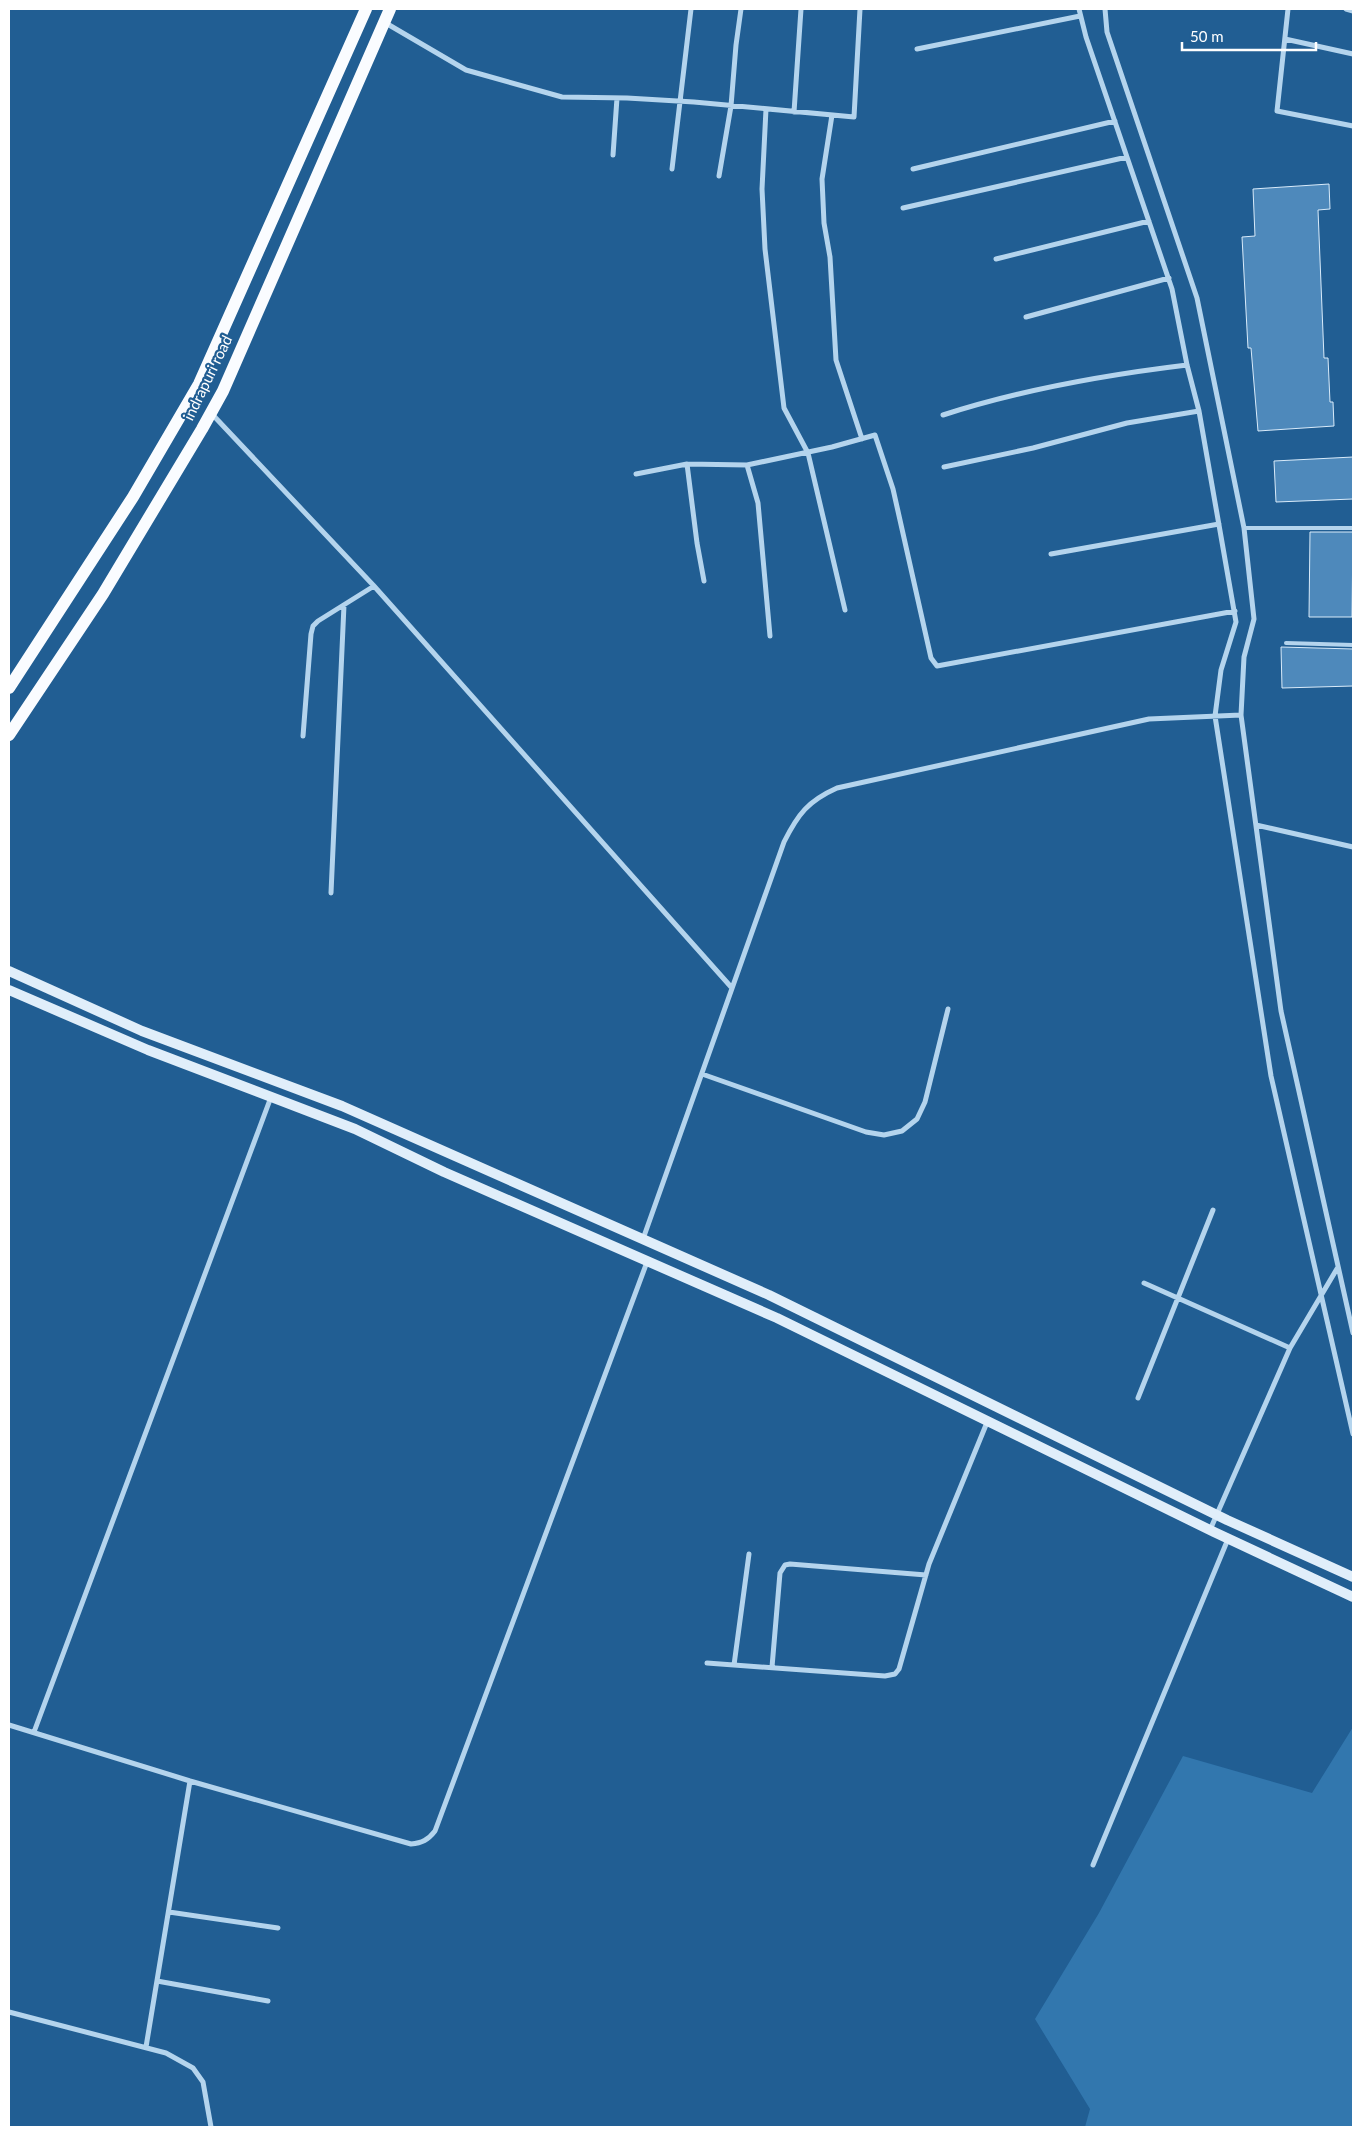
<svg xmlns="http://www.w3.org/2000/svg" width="1362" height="2136" font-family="Lato,sans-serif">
<rect width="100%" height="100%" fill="#215e93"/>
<!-- green -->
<path fill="#3277ae" d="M1353 1727V2127H1085L1090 2109 1035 2019 1099 1913 1183 1756 1312 1793Z"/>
<!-- building -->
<path fill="#4e89bb" stroke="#d9ebfa" d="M1329 184 1330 209 1318 210 1324 358H1328L1330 402H1333L1334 426 1258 431 1251 348H1248L1242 237 1255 236 1253 189Z
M1353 457V499L1276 502 1274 461Z
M1310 532H1353L1352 617H1309Z
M1281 647 1353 649V686L1282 688Z"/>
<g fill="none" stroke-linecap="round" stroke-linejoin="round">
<!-- lane -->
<path stroke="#b4d4ed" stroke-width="4" d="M1244 528H1353
M1286 643 1353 645"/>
<!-- street -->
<path stroke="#b4d4ed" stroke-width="5" d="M1079 9 1086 37 1172 289 1187 365 1199 411 1236 622 1221 670 1215 716 1271 1076 1353 1434
M1105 9 1107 32 1197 298 1244 528 1254 619 1244 657 1241 715 1281 1011 1353 1333
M1288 9 1277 111 1353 126
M1346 9 1353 11
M384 22 466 70 562 97 627 98 694 102 854 117 860 9
M1285 39 1353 54
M917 49 1080 16
M766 109 762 189 765 249 784 408 808 453 845 610
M794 112 801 9
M832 115 822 179 824 223 830 257 836 360 862 439
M613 155 617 98
M672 169 691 9
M913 169 1115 121
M719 176 731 106 736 45 741 9
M903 208 1127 157
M996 259 1149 221
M1026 317 1169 278
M211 413 374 586 732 988
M943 415C1023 389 1104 375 1187 365
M687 464 697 543 704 581
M747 465 758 503 770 636
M944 467 1033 448 1127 423 1199 411
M636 474 687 464 747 465 832 447 875 435 893 489 931 658 937 666 1235 611
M1051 554 1219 524
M303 736 311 634 313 626 318 621 374 586
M1256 825 1353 847
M331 893 344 605
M702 1074 866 1132 884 1135 902 1131 917 1119 925 1102 948 1009
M643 1239 784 842C798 814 808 801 837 788L1149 719 1241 715
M1144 1283 1290 1348
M1138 1398 1213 1210
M1210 1530 1290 1348 1338 1267
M707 1663 885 1676 895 1674 899 1669 929 1564 988 1420
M734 1665 749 1554
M772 1667 780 1573 785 1565 790 1564 926 1575
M9 1725 190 1781 411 1844C422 1843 428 1840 435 1831L647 1262
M34 1732 271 1097
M1093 1865 1228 1539
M169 1912 278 1928
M157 1981 268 2001
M9 2012 166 2053 193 2068 203 2082 211 2127
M146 2047 190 1781"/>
<!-- secondary -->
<path stroke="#e0eefa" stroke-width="10" d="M9 971 142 1031 342 1106 769 1295 1227 1520 1353 1577
M9 990 148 1050 355 1129 444 1172 777 1318 1214 1532 1353 1597"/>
<!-- primary -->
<path stroke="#fafcff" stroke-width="12" d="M9 688 133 497 199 384 366 9
M9 735 103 594 202 429 223 391 390 9"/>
</g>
<g text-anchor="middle" stroke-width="4.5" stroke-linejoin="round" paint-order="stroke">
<!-- street labels -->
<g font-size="15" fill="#fff" stroke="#215e93">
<text transform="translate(208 378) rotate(-64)" y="5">indrapuri road</text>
</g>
</g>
<!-- border -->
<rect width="1362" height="2136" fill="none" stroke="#ffffff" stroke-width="20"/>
<!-- scale -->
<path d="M1182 42v8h134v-8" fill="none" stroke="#ffffff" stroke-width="2.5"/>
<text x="1190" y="42" font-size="15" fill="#ffffff" stroke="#215e93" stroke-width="4" paint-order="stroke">50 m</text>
</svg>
